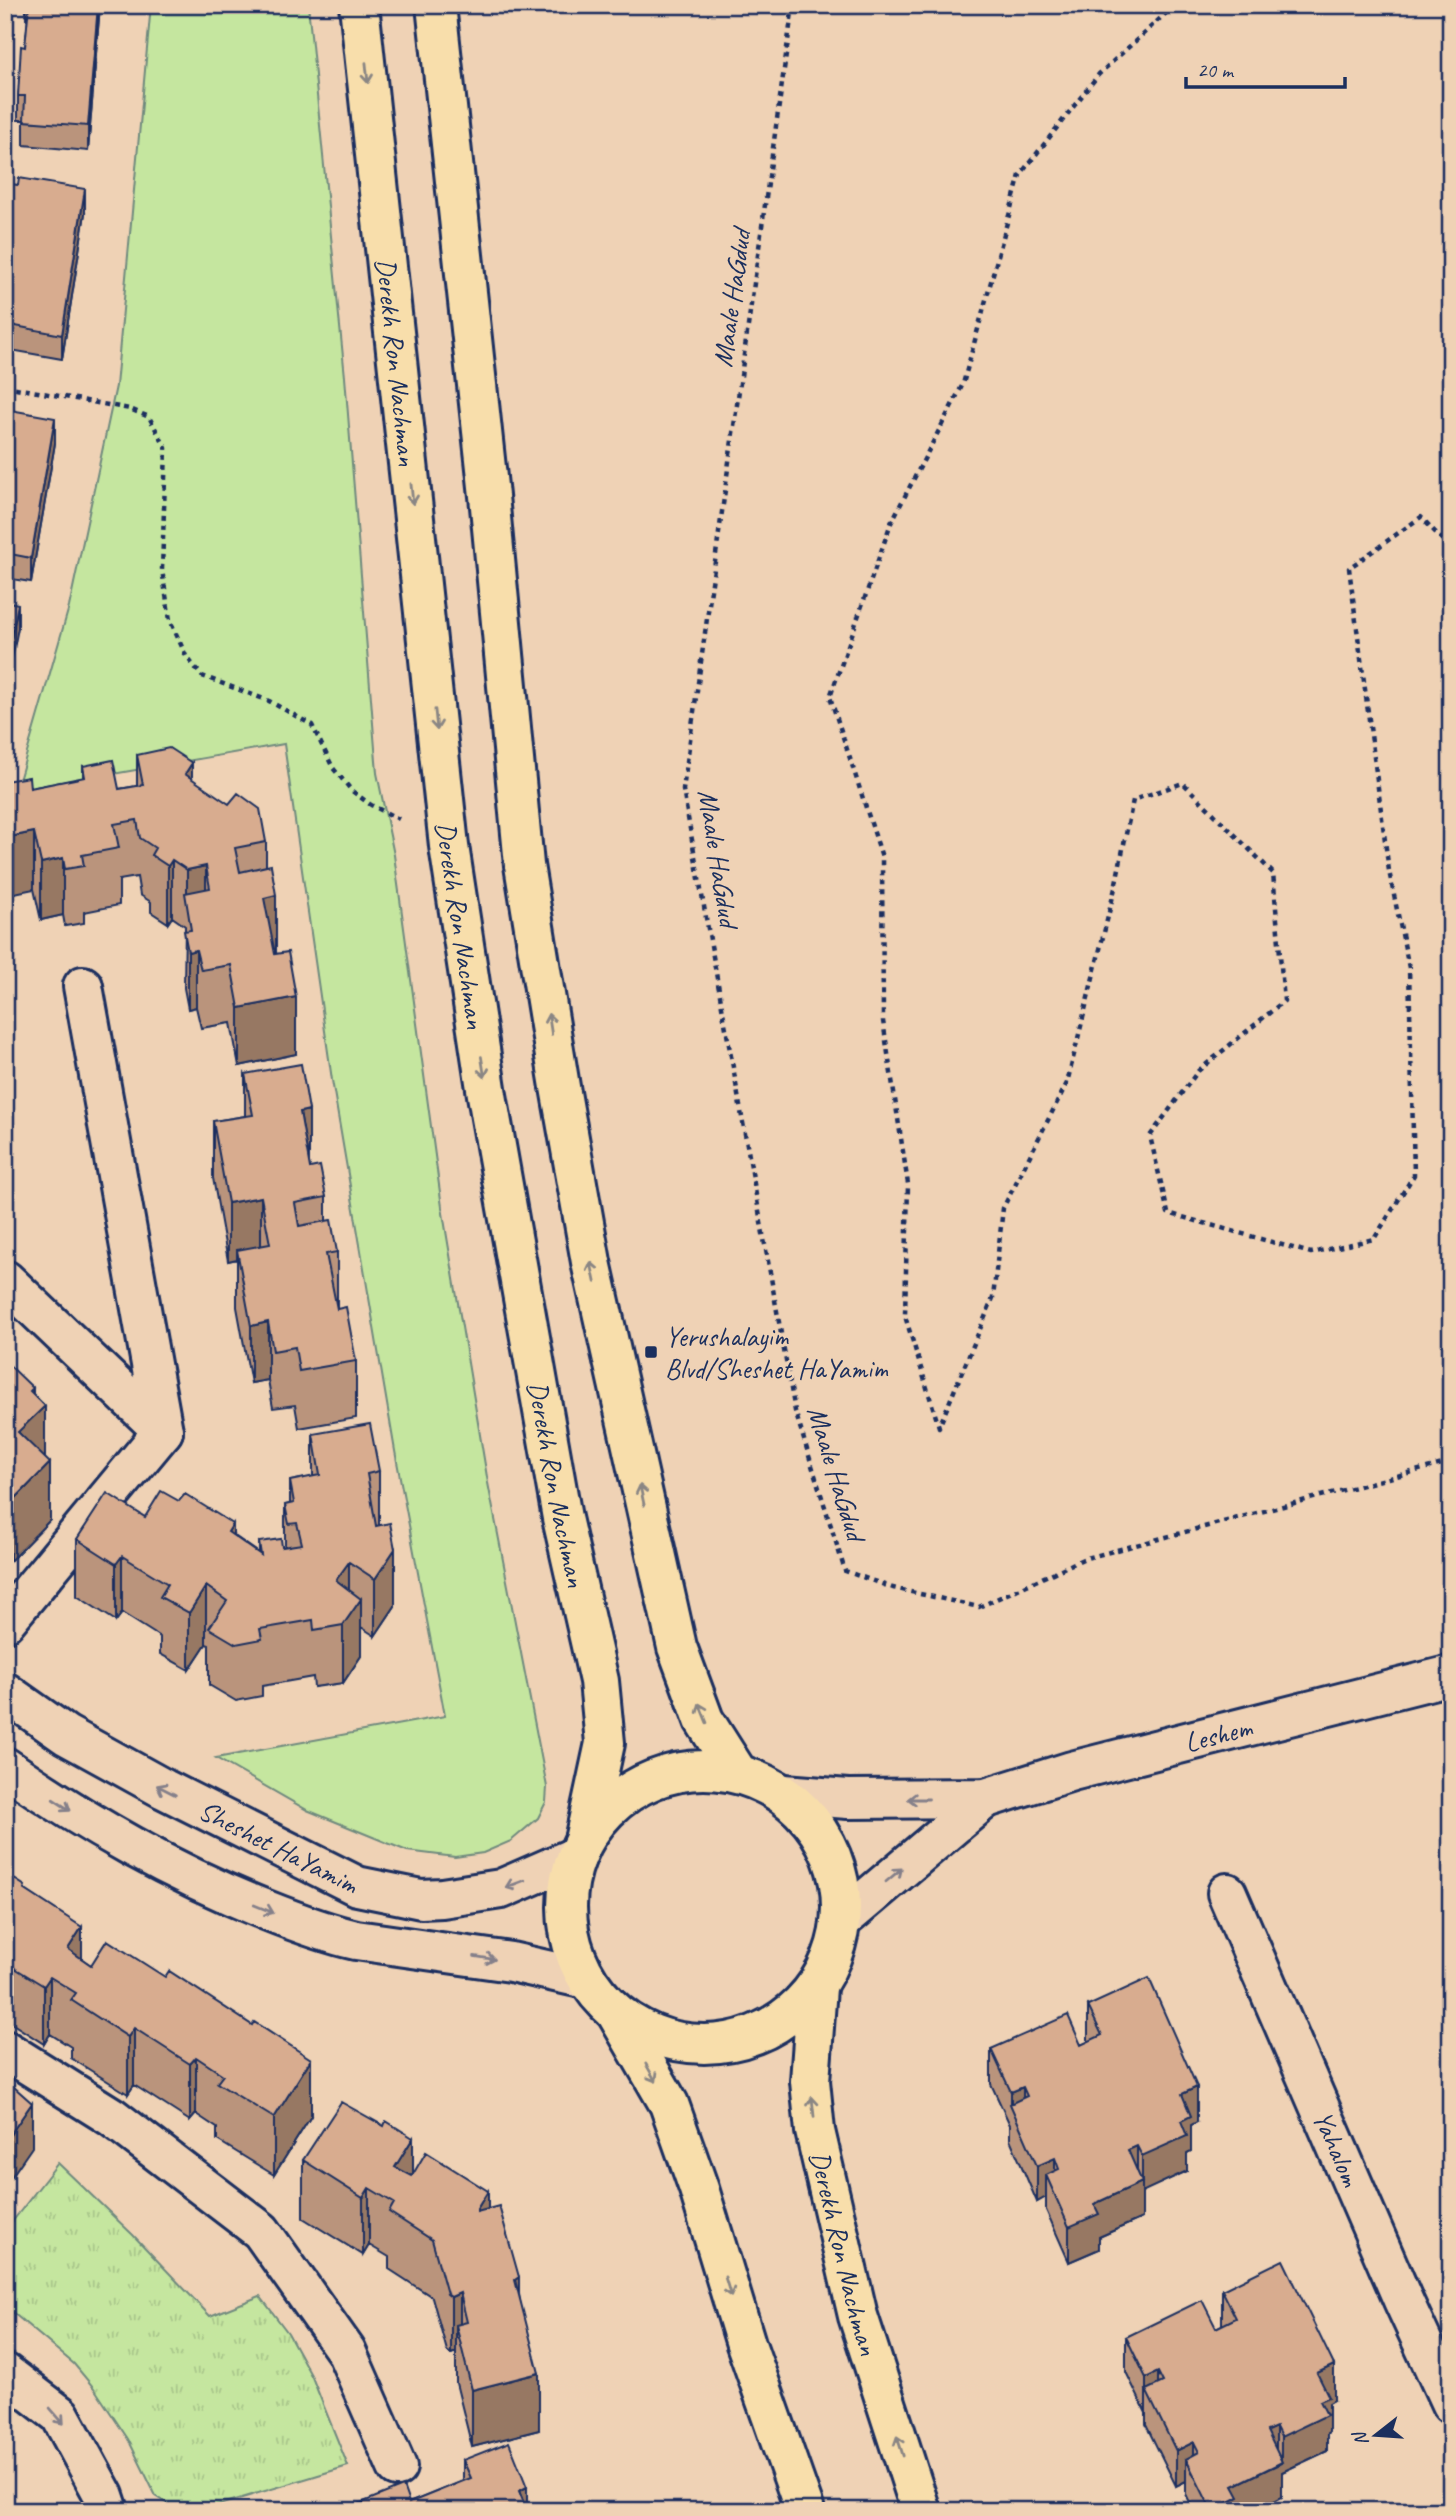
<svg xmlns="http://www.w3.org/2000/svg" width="1456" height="2516" font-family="Caveat,sans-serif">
<defs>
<pattern id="grass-tufts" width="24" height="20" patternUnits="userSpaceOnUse" patternTransform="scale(1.75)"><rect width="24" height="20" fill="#c5e69f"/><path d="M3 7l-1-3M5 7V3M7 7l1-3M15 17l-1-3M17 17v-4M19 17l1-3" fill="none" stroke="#a9c68b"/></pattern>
</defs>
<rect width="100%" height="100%" fill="#efd2b5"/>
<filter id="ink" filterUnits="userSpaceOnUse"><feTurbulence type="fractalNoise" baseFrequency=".0143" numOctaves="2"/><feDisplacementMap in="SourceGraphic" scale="14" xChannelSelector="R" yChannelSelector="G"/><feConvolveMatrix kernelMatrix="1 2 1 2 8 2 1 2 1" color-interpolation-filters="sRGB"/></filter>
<g filter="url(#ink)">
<!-- grass -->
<path fill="url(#grass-tufts)" stroke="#708a7e" stroke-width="2" d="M58 2163 133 2235 210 2316 260 2296 288 2333 312 2377 348 2466 199 2511H172L170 2505 156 2496 128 2439 94 2388 74 2364 5 2306V2231Z"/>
<!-- park -->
<path fill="#c5e69f" stroke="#708a7e" stroke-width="2" d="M151 5H308L345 377 377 773 394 855 442 1207 488 1483 547 1787 546 1802 538 1818 511 1841 483 1853 455 1857 407 1851 307 1810 216 1758 445 1716 395 1451 332 1080 284 744 16 791 69 607 116 386Z"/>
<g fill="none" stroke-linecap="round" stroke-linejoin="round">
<!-- minor casing -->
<g stroke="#1b2f5e" stroke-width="44">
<g id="minor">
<path d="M5 1280 163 1431"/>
<path d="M5 1622 163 1431 83 986"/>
<path id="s1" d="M5 1692 66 1735 164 1789 357 1886 421 1899 442 1898 501 1889 577 1856"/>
<path d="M5 1767C89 1825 171 1872 266 1910 296 1922 325 1933 356 1940L511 1962 586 1979"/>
<path id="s2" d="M784 1794 848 1799 986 1798 1072 1771 1451 1675"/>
<path id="s3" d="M1227 1893 1403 2300 1451 2404"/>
<path d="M842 1920 986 1798"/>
<path d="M5 2050 112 2117 261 2231 346 2351 397 2467"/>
<path d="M5 2373 60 2415 104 2496 109 2511"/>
</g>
</g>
<!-- major casing -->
<g stroke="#1b2f5e" stroke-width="44">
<g id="major">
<path id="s4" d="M359 5 449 846 487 1095 562 1518 599 1681 605 1743 585 1836"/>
<path d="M436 5 489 496 524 865 560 1087 591 1262 677 1647 704 1720 737 1772"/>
<circle cx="704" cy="1907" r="137"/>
<path id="s5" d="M817 1987 810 2081 815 2131 858 2316 921 2511"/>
<path d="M618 2016 669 2104 699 2189 746 2344 805 2511"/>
</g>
</g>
<!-- path -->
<path stroke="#1b2f5e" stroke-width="4.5" stroke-dasharray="5 5" stroke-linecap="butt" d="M793 5 683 790 795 1411 845 1571 893 1588 979 1607 1083 1559 1442 1464H1451
M1175 5 1099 74 1020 175 963 384 891 523 830 697 882 857 883 1021 908 1184 905 1316 939 1427 993 1298 1003 1208 1067 1083 1115 888 1133 800 1183 783 1273 873 1284 1001 1198 1071 1150 1136 1168 1213 1311 1253 1374 1239 1414 1175 1409 968 1389 871 1349 568 1421 517 1451 549
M5 386 130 409 149 417 166 448 162 570 170 620 186 656 202 676 269 701 312 725 333 768 352 791 371 805 399 819"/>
<!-- minor -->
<use href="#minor" stroke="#efd2b5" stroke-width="38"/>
<!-- major -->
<use href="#major" stroke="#f8deab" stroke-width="38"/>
</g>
<!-- wall -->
<path fill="#ba947b" stroke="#1b2f5e" stroke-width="2" d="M26 5H100L88 151 24 145V120H18V96L25 47 28 19H26Z
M85 213 62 359 5 349V220Z
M5 409 55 443 31 582 5 578Z
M137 755 192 779 266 842V866L276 952H274L296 1054 239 1066 231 1023 201 1028 196 1007 188 1009 184 988 185 926 172 917 168 923 151 912V902L140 895 137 877 119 880V905L84 912V923L65 926 63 915 41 920 34 889 30 788 83 778V766L119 789 137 786Z
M245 1074 309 1163 310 1168 326 1197V1221L337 1252V1309L356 1361V1418L299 1428 295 1405 273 1408 268 1380 251 1383 237 1307V1259L228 1261 213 1178V1121L245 1116Z
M5 1361 33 1394 45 1458 50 1520 10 1561 5 1557Z
M313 1434 379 1471V1525L395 1606 375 1636 361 1627V1656L343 1683 314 1687 313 1677 262 1686V1696L236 1701 209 1685V1645L206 1644 189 1670 160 1654V1637L122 1613 116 1621 77 1596V1539L145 1517 233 1535 259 1553V1542L282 1547 285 1546V1505L290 1504V1481L313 1477Z
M5 1873 25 1890 82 1959 311 2116 274 2175 217 2140V2128L196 2114 190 2121 134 2085 128 2094 71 2058V2047L50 2034 44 2044 5 2019Z
M1088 2006 1197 2122 1191 2125V2151L1187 2153V2171L1142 2191V2218L1099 2237V2249L1069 2262 1046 2210V2197L1037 2202 1010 2139V2125L991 2084V2049L1081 2045 1088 2042Z
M303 2160 413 2174 488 2209 519 2294 539 2430 472 2447 456 2383V2352L451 2354 447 2351 432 2297 389 2269V2257L369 2245 363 2255 303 2218Z
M1222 2290 1334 2400 1329 2403V2432L1327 2433V2451L1282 2472V2497L1255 2511H1194L1186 2494V2481L1176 2486 1146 2425V2413L1126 2372V2337L1216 2328 1222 2325Z
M463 2460 527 2511 409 2503 463 2481Z"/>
<!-- shaded-wall -->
<path fill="#977864" stroke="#1b2f5e" stroke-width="2" d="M98 5H100L88 151V126Z
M85 189V213L62 359V335Z
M55 418V443L31 582V558Z
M18 604V628L5 694V669Z
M192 763V820L185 774Z
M34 832V889L5 895V838Z
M63 858V915L41 920V863Z
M172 860V917L168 923V866Z
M206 866V923L187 905V870Z
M276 895V952L264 955V898Z
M196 950V1007L188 1009V952Z
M296 997V1054L239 1066V1008Z
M309 1110V1167L300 1112Z
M261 1197V1254L237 1250V1259L228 1261V1203Z
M268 1322V1380L251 1383V1326Z
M33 1388V1417L45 1406V1463L18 1432 30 1391Z
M50 1463V1520L10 1561V1504Z
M233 1524V1581L228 1532Z
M395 1549V1606L375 1636V1579Z
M122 1556V1613L116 1621V1564Z
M349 1562V1616L361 1599V1656L343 1683V1625L336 1580Z
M206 1586V1644L189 1670V1613Z
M82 1927V1984L68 1949Z
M50 1977V2034L44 2044V1986Z
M134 2028V2085L128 2094V2037Z
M196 2057V2114L190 2121V2064Z
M311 2059V2116L274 2175V2118Z
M1023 2087V2122L1011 2106V2092Z
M1197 2087V2122L1191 2125V2151L1187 2153V2171L1142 2192V2156L1182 2094Z
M32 2103V2147L5 2186V2142Z
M413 2138V2195L395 2167Z
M1137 2146V2181L1128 2150Z
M1055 2158V2193L1046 2175V2197L1037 2202V2166Z
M1142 2182V2218L1099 2237V2249L1069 2262V2227L1094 2204Z
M369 2188V2245L363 2255V2198Z
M488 2191V2248L477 2209Z
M519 2277V2334L515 2280Z
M460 2293V2341L456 2325V2352L451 2354V2297Z
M1334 2365V2400L1329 2403V2432L1327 2433V2451L1282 2472V2497L1255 2511H1212L1233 2486 1281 2463V2437L1317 2373Z
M1158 2372V2407L1146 2390V2413V2378Z
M539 2373V2430L472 2447V2390Z
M1276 2427V2462L1267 2431Z
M1194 2442V2476L1186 2459V2481L1176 2486V2451Z
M527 2487V2511L519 2491Z"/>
<!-- building -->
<path fill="#d8ac8f" stroke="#1b2f5e" stroke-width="2" d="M29 5H98L88 126 24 121 25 96H18L21 46 25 47Z
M19 178 85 189 62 335 5 324V220L11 184 18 185Z
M5 409 55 418 31 558 5 553Z
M5 601 18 604 5 669Z
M169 748 192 763 185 774 229 804 238 793 260 809 266 842 235 848 240 872 271 865 276 895 264 898 275 954 288 952 296 997 239 1008 231 965 201 970 196 950 188 952 184 931 191 930 185 893 210 888 206 866 187 870 172 860 168 866 151 855 155 848 140 838 137 820 114 824 119 848 82 855 84 866 65 869 63 858 41 863 34 832 5 838V781L29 777 30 788 85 777 83 766 113 760 119 789 143 785 137 755Z
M301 1064 309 1110 300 1112 310 1168 320 1166 326 1197 295 1203 299 1226 331 1220 337 1252 326 1254 337 1309 346 1307 356 1361 299 1371 295 1347 273 1351 268 1322 251 1326 237 1250 270 1244 261 1197 228 1203 213 1121 253 1115 245 1074Z
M5 1361 33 1388 30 1391 45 1406 18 1432 50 1463 10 1504 5 1499Z
M370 1424 379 1471 367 1474 376 1526 390 1523 395 1549 375 1579 349 1562 336 1580 361 1599 343 1625 314 1630 313 1620 260 1629 262 1639 236 1644 209 1628 227 1601 206 1586 189 1613 160 1597 168 1584 122 1556 116 1564 77 1539 107 1493 145 1517 161 1491 179 1501 185 1494 233 1524 228 1532 261 1555 259 1542 281 1539 282 1547 302 1544 297 1523 289 1524 285 1505 294 1503 290 1481 320 1475 313 1434Z
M5 1873 25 1886 24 1889 82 1927 68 1949 91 1965 107 1940 165 1977 169 1971 252 2025 254 2022 311 2059 274 2118 217 2083 223 2075 196 2057 190 2064 134 2028 128 2037 71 2000 76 1993 50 1977 44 1986 5 1962Z
M1149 1978 1197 2087 1182 2094 1191 2116 1181 2121 1187 2136 1142 2156 1137 2146 1128 2150 1142 2182 1094 2204 1099 2214 1069 2227 1046 2175 1059 2169 1055 2158 1037 2166 1010 2104 1027 2096 1023 2087 1011 2092 991 2049 1068 2015 1081 2045 1102 2035 1088 2006Z
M5 2079 32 2103 5 2142Z
M341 2102 384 2126 386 2121 413 2138 395 2167 412 2176 426 2152 488 2191 477 2209V2212L499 2206 519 2277 515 2280 539 2373 472 2390 456 2325 467 2322 460 2293 451 2297 447 2294 432 2240 389 2212 394 2203 369 2188 363 2198 303 2160Z
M1283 2260 1334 2365 1317 2373 1329 2397 1320 2401 1327 2415 1281 2437 1276 2427 1267 2431 1282 2462 1233 2486 1239 2497 1212 2511 1186 2459 1199 2452 1194 2442 1176 2451 1146 2390 1163 2382 1158 2372 1146 2378 1126 2337 1202 2300 1216 2328 1236 2318 1222 2290Z
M509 2442 527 2487 519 2491 527 2511H341L403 2486 409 2503 471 2478 463 2460Z"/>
<!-- one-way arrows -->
<defs><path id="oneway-shaft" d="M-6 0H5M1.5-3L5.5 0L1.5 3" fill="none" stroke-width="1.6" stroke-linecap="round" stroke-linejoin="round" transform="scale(1.75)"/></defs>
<g stroke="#8a8684">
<use href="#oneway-shaft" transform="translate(367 73) rotate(84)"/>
<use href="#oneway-shaft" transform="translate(412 494) rotate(84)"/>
<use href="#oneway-shaft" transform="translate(436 720) rotate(84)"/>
<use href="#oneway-shaft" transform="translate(550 1024) rotate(-99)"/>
<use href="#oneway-shaft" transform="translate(483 1067) rotate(81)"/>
<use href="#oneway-shaft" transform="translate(593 1272) rotate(-102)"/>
<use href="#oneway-shaft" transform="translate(642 1495) rotate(-102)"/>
<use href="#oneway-shaft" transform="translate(703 1713) rotate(-112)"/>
<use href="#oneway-shaft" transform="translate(651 2073) rotate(60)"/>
<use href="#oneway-shaft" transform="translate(813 2107) rotate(-96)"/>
<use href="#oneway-shaft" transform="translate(728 2287) rotate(73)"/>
<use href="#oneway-shaft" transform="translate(900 2446) rotate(-108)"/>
</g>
<g stroke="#85808a">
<use href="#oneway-shaft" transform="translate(166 1790) rotate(-153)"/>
<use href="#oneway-shaft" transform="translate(918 1799) rotate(180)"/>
<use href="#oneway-shaft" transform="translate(62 1805) rotate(33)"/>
<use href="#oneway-shaft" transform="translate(894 1875) rotate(-40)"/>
<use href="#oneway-shaft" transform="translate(515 1884) rotate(159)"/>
<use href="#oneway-shaft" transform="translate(264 1909) rotate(22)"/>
<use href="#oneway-shaft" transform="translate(485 1958) rotate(9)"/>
<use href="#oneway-shaft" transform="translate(57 2416) rotate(49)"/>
</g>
</g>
<!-- markers -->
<rect fill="#1b2f5e" stroke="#efd2b5" stroke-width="2.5" x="644" y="1345" width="14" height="14" rx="3.5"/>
<g text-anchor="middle" stroke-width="5" stroke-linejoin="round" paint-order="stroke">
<!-- street labels -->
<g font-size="28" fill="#1b2f5e" stroke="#efd2b5">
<text transform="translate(731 298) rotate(-82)" y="10">Maale HaGdud</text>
<text dy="10" stroke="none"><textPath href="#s4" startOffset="359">Derekh Ron Nachman</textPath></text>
<text transform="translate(719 858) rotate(81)" y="10">Maale HaGdud</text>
<text dy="10" stroke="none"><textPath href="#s4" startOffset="926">Derekh Ron Nachman</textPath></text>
<text transform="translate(837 1473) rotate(73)" y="10">Maale HaGdud</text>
<text dy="10" stroke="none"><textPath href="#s4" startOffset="1493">Derekh Ron Nachman</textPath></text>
<text dy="10" stroke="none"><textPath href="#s2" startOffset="443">Leshem</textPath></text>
<text dy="10" stroke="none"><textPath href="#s1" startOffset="315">Sheshet HaYamim</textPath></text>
<text dy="10" stroke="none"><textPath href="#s3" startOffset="278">Yahalom</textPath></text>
<text dy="10" stroke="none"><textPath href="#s5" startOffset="270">Derekh Ron Nachman</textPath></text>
</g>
<!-- poi labels -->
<g font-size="28" fill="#1b2f5e" stroke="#efd2b5" text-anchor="start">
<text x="665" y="1346">Yerushalayim<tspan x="665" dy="32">Blvd/Sheshet HaYamim</tspan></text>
</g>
</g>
<!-- margin -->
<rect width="1456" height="2516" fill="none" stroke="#efd2b5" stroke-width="28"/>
<rect x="14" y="14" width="1428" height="2488" fill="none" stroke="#1b2f5e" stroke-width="2.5" filter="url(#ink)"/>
<!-- north arrow -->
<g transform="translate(1376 2435) rotate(253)" stroke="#efd2b5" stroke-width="5" paint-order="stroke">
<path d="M0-5L12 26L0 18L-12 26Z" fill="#1b2f5e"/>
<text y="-10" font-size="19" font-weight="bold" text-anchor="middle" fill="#1b2f5e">N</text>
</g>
<!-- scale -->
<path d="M1186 77v10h159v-10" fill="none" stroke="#1b2f5e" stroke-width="3.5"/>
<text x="1197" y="77" font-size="21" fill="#1b2f5e" stroke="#efd2b5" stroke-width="5" paint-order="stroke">20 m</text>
</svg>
